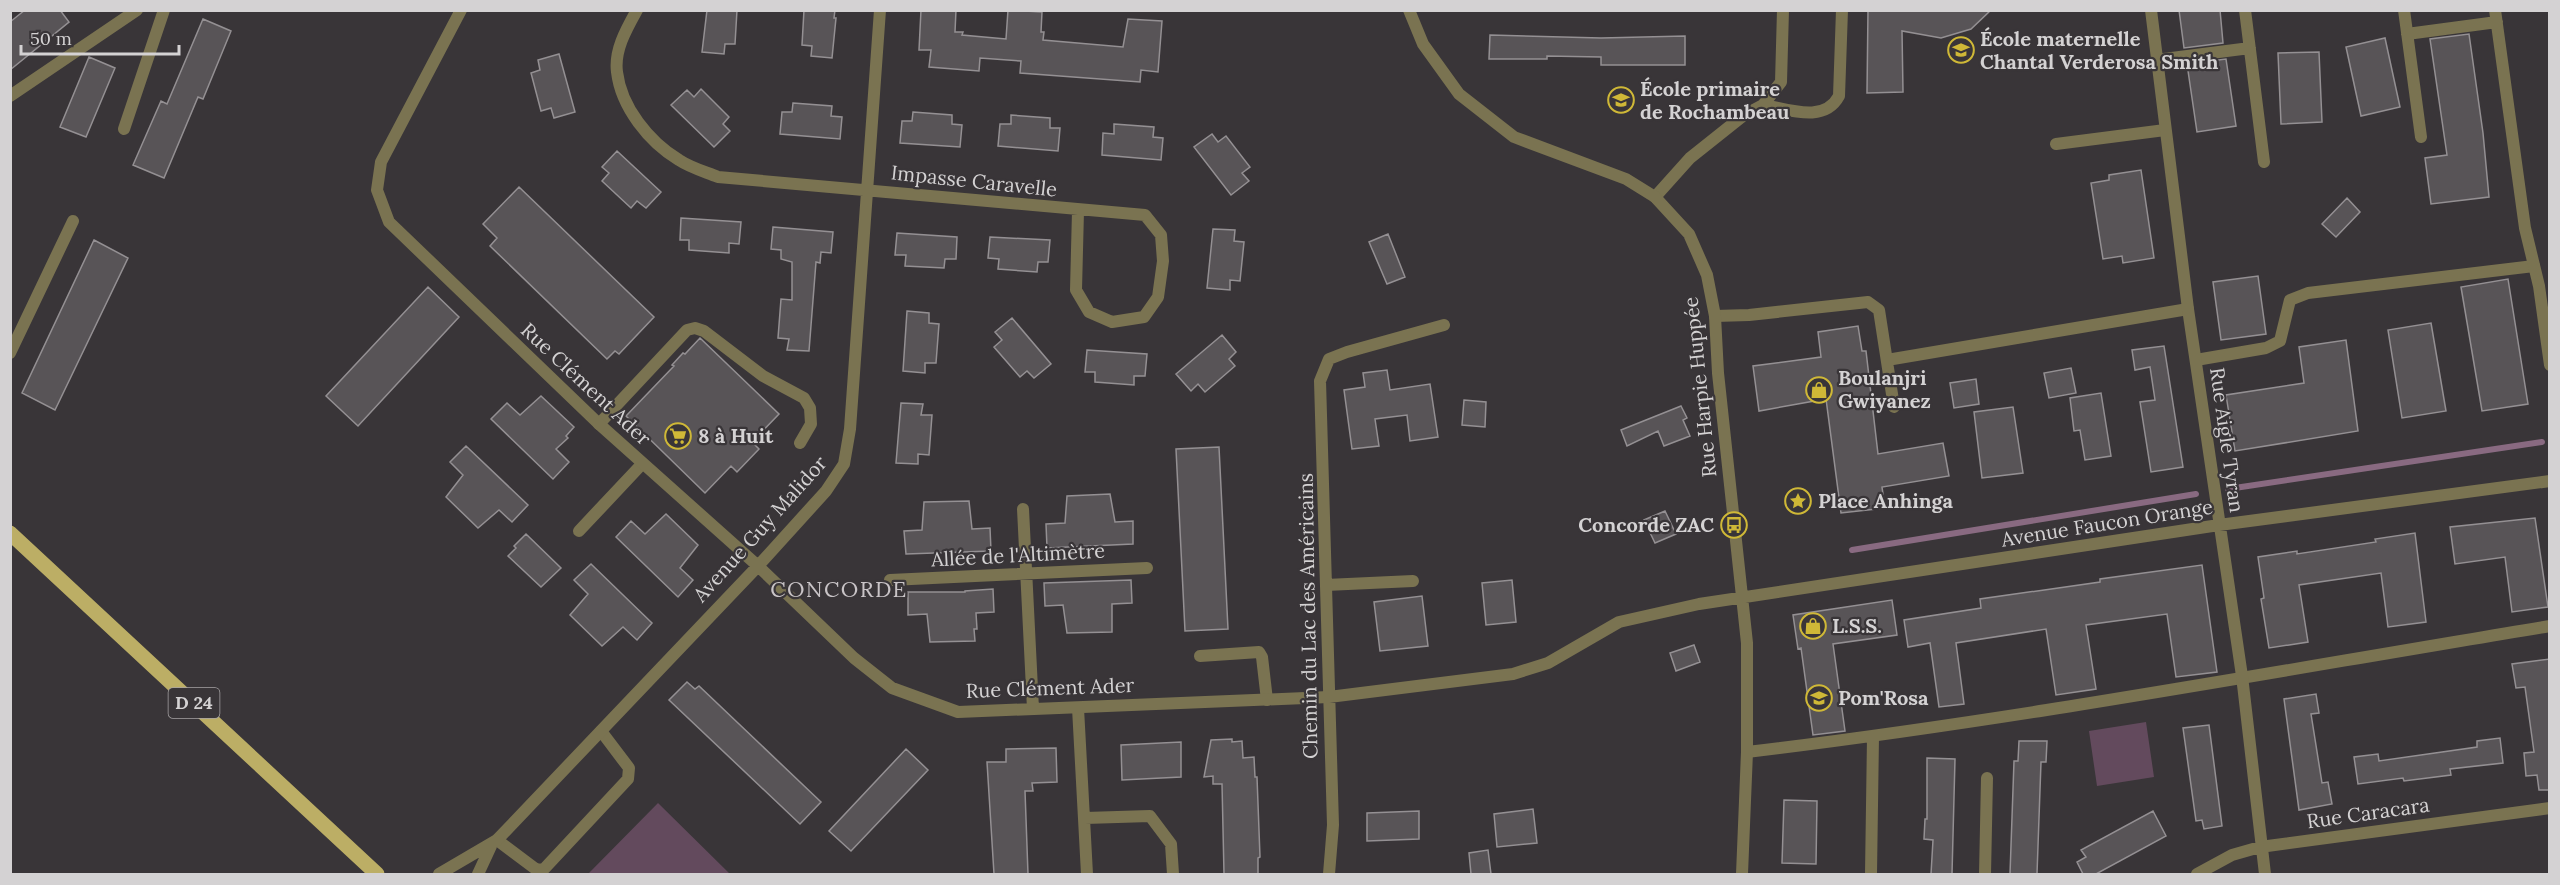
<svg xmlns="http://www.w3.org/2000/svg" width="2560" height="885" font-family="Lora,serif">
<rect width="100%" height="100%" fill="#393538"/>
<!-- green -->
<path fill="#634a5d" d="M2146 722 2154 777 2097 786 2089 731Z
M658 803 730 874H588Z"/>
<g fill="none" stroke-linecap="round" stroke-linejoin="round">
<!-- stream -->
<path stroke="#896a81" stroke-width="6" d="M2228 489 2542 442
M1852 550 2196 494"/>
</g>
<!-- building -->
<path fill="#585457" stroke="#949093" stroke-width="1.5" d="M25 10H60L69 22 10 70V22Z
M707 10H737L735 44H725L724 54 702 52Z
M804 10H835L834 18H836L832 58 811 56 812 46 802 45Z
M921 10H956L955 32H963L962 35 1006 39 1008 10 1042 12 1041 32H1044L1043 40 1123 47 1128 19 1162 21 1158 72 1141 70 1140 82 1020 73 1021 61 980 58 979 71 929 67 931 50H919Z
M1868 10H1991L1971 29 1941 38 1902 31 1903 92 1867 93Z
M2179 10H2220L2223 43 2184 48Z
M203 19 231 31 203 99 198 97 164 178 133 165 161 101 167 104Z
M2469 34 2483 133 2489 197 2431 204 2425 158 2447 155 2430 39Z
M1490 35 1601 38 1685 36V65H1601V57L1547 56V59H1489Z
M2385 38 2400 107 2361 116 2346 47Z
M2319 52 2322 122 2281 124 2278 53Z
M559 54 575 112 554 118 551 108 541 111 531 73 540 70 538 60Z
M89 57 115 68 86 137 60 127Z
M2226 59 2236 126 2197 132 2187 64Z
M701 89 729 117 723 124 730 131 714 147 671 105 687 90 694 97Z
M793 103 832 106 831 116 842 117 840 139 780 134 782 112H792Z
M913 112 952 115V124L962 125 960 147 900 143 902 121H912Z
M1011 115 1050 118V128H1060L1058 151 998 146 1000 124H1011Z
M1114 124 1154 127 1153 137 1163 138 1161 160 1102 155 1103 133 1114 134Z
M1212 134 1218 142 1226 136 1250 167 1242 173 1249 181 1231 195 1194 147Z
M617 151 661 192 646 208 637 201 631 208 602 181 609 173 602 167Z
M2141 170 2154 258 2123 263 2122 256 2103 259 2091 183 2109 180V175Z
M519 187 654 317 619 354 615 351 607 359 490 246 497 238 483 224Z
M2347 198 2360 212 2336 237 2322 224Z
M681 218 741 222 739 244 729 243V253L689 250V240H680Z
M773 227 833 232 831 253 821 252 820 263 816 262 809 351 787 350 789 339 778 338 781 299 792 300V262L781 259V250L771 249Z
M1213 229 1235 230 1234 241 1244 242 1240 281 1230 280V290L1207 288Z
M897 233 957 237 956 259H945L944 268 905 266 906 255H895Z
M1388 234 1405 277 1387 284 1369 242Z
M990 237 1050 240 1048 262H1038L1037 272 998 269 999 259 988 258Z
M94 240 128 258 55 410 22 393Z
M2258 276 2266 334 2221 340 2213 282Z
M2508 279 2528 404 2482 411 2461 287Z
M428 287 459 317 358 426 326 396Z
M907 311 929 313V323L939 324 936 363H925V373L903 371Z
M1012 318 1051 364 1034 378 1027 371 1020 377 994 347 1002 340 995 332Z
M2431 323 2446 411 2402 418 2388 330Z
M1858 326 1862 351H1866L1878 454 1943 443 1949 476 1882 487 1885 508 1841 513 1826 399 1759 411 1753 366 1821 357 1818 332Z
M1222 335 1236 352 1229 359 1235 366 1205 392 1198 384 1191 391 1176 374Z
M700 338 779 414 752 442 759 449 737 472 731 466 705 493 626 416 674 366 672 365 683 353 685 354Z
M2346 340 2358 431 2235 451 2226 395 2304 383 2299 347Z
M2164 346 2183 467 2151 472 2140 402 2155 400 2150 367 2135 370 2132 350Z
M1087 350 1147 354 1145 376H1134V385L1095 382V372H1085Z
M2071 368 2076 393 2049 398 2044 373Z
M1387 370 1390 390 1430 384 1438 437 1410 441 1407 415 1375 419 1379 446 1352 449 1344 390 1365 387 1363 373Z
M1976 379 1979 404 1954 408 1950 383Z
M2101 393 2111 456 2085 460 2080 430 2074 431 2070 398Z
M541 396 574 427 566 436 568 438 556 449 569 462 553 479 491 419 507 403 520 415Z
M1464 400 1486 402 1485 427 1462 425Z
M901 403 923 404 921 415H932L929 455 918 454V464L896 463Z
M1681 406 1687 418 1683 420 1690 436 1664 446 1658 431 1627 446 1621 430Z
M2013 407 2023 473 1982 478 1974 412Z
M466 446 528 505 512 522 499 510 478 528 446 497 463 475 450 462Z
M1219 447 1228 629 1185 631 1176 449Z
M1110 494 1115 522 1133 521V544L1047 548 1046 524 1065 523 1067 496Z
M969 501 972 529 990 528 991 551 906 554 904 531 922 530 924 502Z
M1665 511 1676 534 1655 543 1644 520Z
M666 514 698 545 680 568 693 580 678 597 616 537 631 521 645 534Z
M2535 518 2548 607 2512 612 2505 557 2455 564 2450 527Z
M2415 533 2426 622 2388 627 2381 573 2299 585 2308 642 2269 648 2261 599 2264 598 2258 557 2297 551V554L2376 542 2375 539Z
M526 534 561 568 541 587 508 556 516 548 514 546Z
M591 564 652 623 637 640 623 627 602 646 570 615 588 594 574 580Z
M2202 565 2217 672 2176 677 2167 614 2086 625 2096 689 2056 695 2046 629 1956 643 1964 704 1939 707 1930 643 1908 647 1904 620 1981 608 1980 599 2100 582V579Z
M1131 580 1132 603 1112 604V632L1067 633 1063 605 1045 606 1044 583Z
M1512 580 1516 622 1486 625 1482 583Z
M993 589 994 612 976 613 977 629H974L975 641 930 642 927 614 908 615V592H965V591Z
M1422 596 1428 646 1380 651 1374 602Z
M1892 600 1897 635 1833 644 1845 731 1813 735 1801 648 1798 649 1793 615Z
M1694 645 1700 662 1676 671 1670 653Z
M2550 659V790H2539L2537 775 2526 776 2524 753 2534 752 2525 687 2516 688 2512 664Z
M687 682 695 689 699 686 821 802 800 824 669 700Z
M2316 694 2319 713 2311 714 2322 783 2328 782 2332 804 2299 810 2284 699Z
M2209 725 2222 826 2204 829 2202 820 2196 821 2183 728Z
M2500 738 2503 763 2450 769 2451 775 2404 781 2403 778 2358 784 2354 757 2378 754 2379 761 2477 747V741Z
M1232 739V742L1242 741 1243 758 1254 757 1255 777H1257L1260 857 1258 858V874H1224L1222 784H1213V776L1204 777 1211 740Z
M2019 741H2047L2046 762H2041L2037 874H2010L2014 761H2018Z
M1181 742V777L1122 780 1121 745Z
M1056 748 1057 782 1032 783 1033 791H1025L1028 874H994L987 762H1006V749Z
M906 749 928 770 851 851 829 831Z
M1927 758 1955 759 1952 874H1931L1933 840 1924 839 1925 819H1927Z
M1784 800 1817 801 1816 864 1782 863Z
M1533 809 1537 843 1497 847 1494 814Z
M1419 811V839L1367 841V813Z
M2153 811 2166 836 2096 874H2083L2077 862 2086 857 2081 850Z
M1488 850 1491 874H1471L1469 853Z"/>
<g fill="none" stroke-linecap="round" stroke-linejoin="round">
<!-- lane -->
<path stroke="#7a7351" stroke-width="12" d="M1763 105C1788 109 1824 124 1839 96L1842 10
M2056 144 2165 130
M1655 197 1690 158 1744 115 1763 105 1781 82 1783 10
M1715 316 1749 315 1868 302 1879 310 1894 407
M1887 360 2188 309
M2196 360 2266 348 2280 341 2290 300 2308 293 2534 266
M599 424 687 330 695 328 704 331 763 376 804 398 810 408 811 424 800 443
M579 531 642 464
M1200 656 1259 652 1262 657 1267 700
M1747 752C2016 720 2282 670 2550 626
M497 840 537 870 544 869 628 779 629 768 601 731
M1871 874 1873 737"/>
<!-- street -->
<path stroke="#7a7351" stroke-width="12" d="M461 10 381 162 377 190 389 222 599 424 758 566 854 658 892 688 958 712 1329 697 1513 674 1548 663 1619 622 1699 604 2219 525 2550 481
M637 10C627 28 614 50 617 72 621 107 649 142 679 160 691 168 706 172 718 177L1145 215 1161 235 1163 261 1158 297 1144 317 1112 322 1089 312 1076 290 1078 211
M1409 10 1423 44 1459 94 1514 137 1626 179 1655 197 1689 234 1707 275 1715 316 1718 373 1747 643V752L1742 874
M2151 10 2188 309 2242 676 2265 874
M2245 10 2264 162
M2404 10 2421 137
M2495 10 2525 228 2539 286 2550 365
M2407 34 2497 22
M2156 60 2250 48
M10 96 137 10
M124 129 164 10
M10 353 73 221
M1023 509 1033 709
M890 580 1147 568
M1326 585 1413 581
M1078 708 1087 874
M1085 818 1150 816 1171 844 1173 874
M439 874 497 840 758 566 826 491 844 464 850 429 880 10
M478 874 491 846
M1329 874 1333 825 1320 381 1329 359 1347 352 1444 325
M1985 874 1987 778
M2197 874 2232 855 2260 847 2550 808"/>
<!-- primary -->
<path stroke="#bcae65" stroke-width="15" d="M10 533 377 874"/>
</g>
<!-- icons -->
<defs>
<g id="school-ring" transform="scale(1.35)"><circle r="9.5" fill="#393538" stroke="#cfb837" stroke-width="1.5"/><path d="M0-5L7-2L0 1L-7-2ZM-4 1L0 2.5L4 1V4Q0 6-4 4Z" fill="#cfb837"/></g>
<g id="shop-ring" transform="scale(1.35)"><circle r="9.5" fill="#393538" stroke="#cfb837" stroke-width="1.5"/><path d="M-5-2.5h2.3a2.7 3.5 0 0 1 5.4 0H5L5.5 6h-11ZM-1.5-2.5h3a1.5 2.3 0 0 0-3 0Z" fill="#cfb837"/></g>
<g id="supermarket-ring" transform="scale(1.35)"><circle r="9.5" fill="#393538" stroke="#cfb837" stroke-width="1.5"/><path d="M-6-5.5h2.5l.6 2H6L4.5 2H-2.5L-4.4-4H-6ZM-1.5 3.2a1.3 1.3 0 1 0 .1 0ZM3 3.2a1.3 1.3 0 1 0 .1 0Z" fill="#cfb837"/></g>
<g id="sight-ring" transform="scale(1.35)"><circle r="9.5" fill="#393538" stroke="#cfb837" stroke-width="1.5"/><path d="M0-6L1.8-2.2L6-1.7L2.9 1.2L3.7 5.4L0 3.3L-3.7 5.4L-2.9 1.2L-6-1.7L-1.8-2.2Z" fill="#cfb837"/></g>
<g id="bus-ring" transform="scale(1.35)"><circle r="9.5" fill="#393538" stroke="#cfb837" stroke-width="1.5"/><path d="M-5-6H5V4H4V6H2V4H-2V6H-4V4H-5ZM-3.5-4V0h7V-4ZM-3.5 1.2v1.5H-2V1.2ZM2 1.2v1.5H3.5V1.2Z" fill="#cfb837"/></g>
</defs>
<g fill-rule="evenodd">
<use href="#school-ring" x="1961" y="50"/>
<use href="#school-ring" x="1621" y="100"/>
<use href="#shop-ring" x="1819" y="390"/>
<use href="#supermarket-ring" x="678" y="436"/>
<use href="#sight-ring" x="1798" y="501"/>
<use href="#bus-ring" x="1734" y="525"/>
<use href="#shop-ring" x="1813" y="626"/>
<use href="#school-ring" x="1819" y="698"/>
</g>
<g text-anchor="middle" stroke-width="4.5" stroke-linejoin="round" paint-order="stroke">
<!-- shield labels -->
<rect fill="#393538" stroke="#a6a3a4" stroke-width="1.5" x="168.5" y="688" width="51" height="30" rx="4.5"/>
<g font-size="18" font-weight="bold" fill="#d4d2d3">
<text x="194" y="709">D 24</text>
</g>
<!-- poi labels -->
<g font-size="20" font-weight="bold" fill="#d4d2d3" stroke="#393538" text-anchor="start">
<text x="1980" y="46">École maternelle<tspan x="1980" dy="23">Chantal Verderosa Smith</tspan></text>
<text x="1640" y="96">École primaire<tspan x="1640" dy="23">de Rochambeau</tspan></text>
<text x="1838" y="385">Boulanjri<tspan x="1838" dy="23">Gwiyanez</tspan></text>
<text x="698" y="443">8 à Huit</text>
<text x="1818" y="508">Place Anhinga</text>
<text x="1714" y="532" text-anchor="end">Concorde ZAC</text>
<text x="1832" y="633">L.S.S.</text>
<text x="1838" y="705">Pom'Rosa</text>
</g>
<!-- street labels -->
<g font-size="20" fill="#d4d2d3" stroke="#393538">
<text transform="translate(974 181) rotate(6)" y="7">Impasse Caravelle</text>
<text transform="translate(586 384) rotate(43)" y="7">Rue Clément Ader</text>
<text transform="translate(1700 387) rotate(-96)" y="7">Rue Harpie Huppée</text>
<text transform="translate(2227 440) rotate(82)" y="7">Rue Aigle Tyran</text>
<text transform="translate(2107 523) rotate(-9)" y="7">Avenue Faucon Orange</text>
<text transform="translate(760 529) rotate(-48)" y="7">Avenue Guy Malidor</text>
<text transform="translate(1018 555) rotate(-3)" y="7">Allée de l'Altimètre</text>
<text transform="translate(1308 616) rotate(-91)" y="7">Chemin du Lac des Américains</text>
<text transform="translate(1050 688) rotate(-2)" y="7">Rue Clément Ader</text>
<text transform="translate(2368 813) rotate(-8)" y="7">Rue Caracara</text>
</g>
<!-- quarter labels -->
<g font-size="22" letter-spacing="1.5" fill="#c9c4c7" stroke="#393538">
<text x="839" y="597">CONCORDE</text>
</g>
</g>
<!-- border -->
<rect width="2560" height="885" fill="none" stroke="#d4d2d3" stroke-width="24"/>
<!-- scale -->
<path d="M21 45v9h158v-9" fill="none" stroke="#d4d2d3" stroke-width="3"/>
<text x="30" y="45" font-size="18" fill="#d4d2d3" stroke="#393538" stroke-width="4.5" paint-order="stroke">50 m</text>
</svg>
